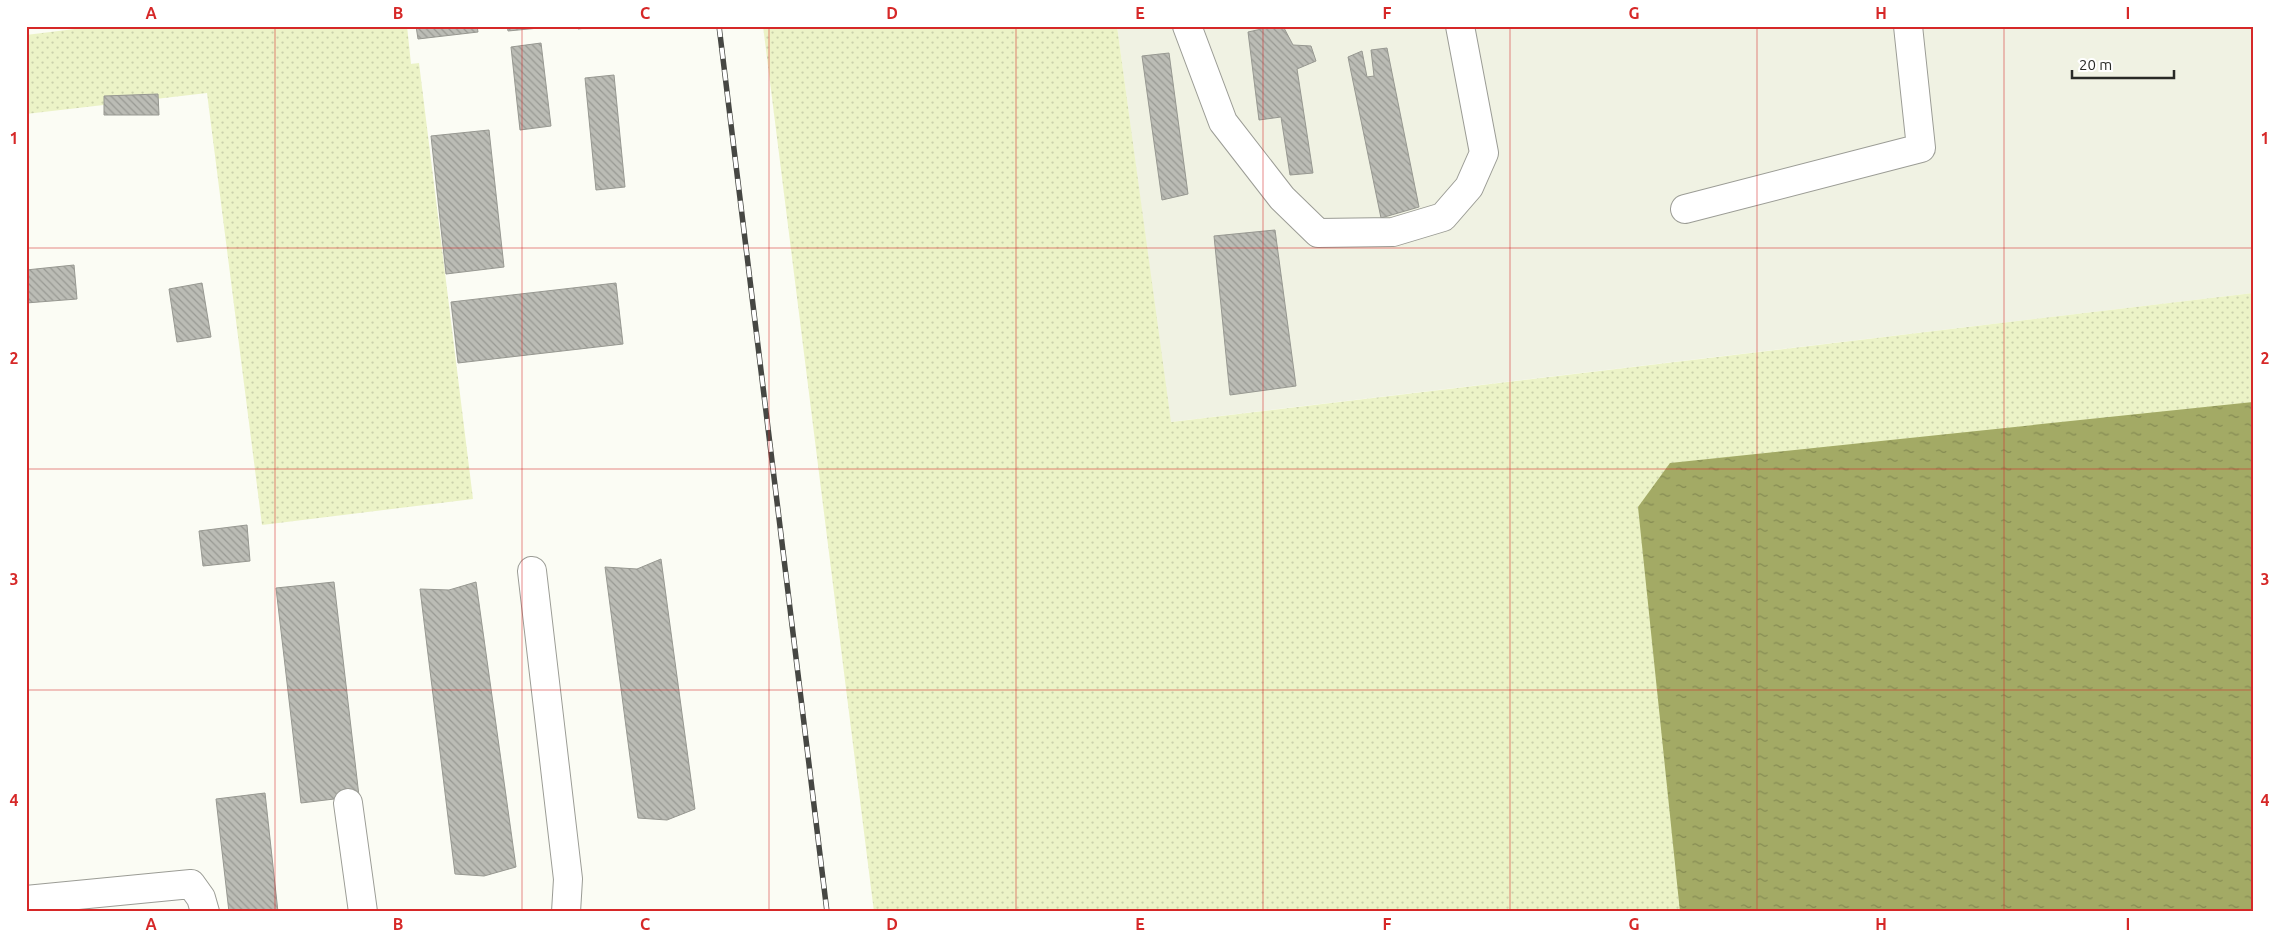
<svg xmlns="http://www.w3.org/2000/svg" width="2279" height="938" font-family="Ubuntu,sans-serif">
<defs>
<pattern id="grass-dots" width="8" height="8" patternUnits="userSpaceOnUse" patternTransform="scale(1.25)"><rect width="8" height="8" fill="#ecf3c7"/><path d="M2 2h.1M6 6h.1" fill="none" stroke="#cad0ab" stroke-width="1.8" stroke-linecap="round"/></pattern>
<pattern id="water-ripples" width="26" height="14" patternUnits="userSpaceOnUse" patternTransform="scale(1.25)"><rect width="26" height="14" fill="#a3aa65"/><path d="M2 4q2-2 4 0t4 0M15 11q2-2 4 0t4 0" fill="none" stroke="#858b53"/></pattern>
<pattern id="building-back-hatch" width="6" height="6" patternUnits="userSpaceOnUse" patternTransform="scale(1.25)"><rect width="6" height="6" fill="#bbbcb5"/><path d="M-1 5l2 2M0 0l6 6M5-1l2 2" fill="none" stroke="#989993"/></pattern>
</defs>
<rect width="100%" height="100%" fill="#fbfcf4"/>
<!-- built -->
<path fill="#f0f2e3" d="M1117 26H2253V293L1170 422Z"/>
<!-- grass -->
<path fill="url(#grass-dots)" d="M99 26H407L411 64 419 63 473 499 262 525 207 93 26 114V35Z
M763 26H1117L1171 422 2253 293V912H874Z"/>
<!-- water -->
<path fill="url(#water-ripples)" d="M2253 402V912H1680L1638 507 1670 463Z"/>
<!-- building -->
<path fill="url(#building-back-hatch)" stroke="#979891" d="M416 26H477L478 32 418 39Z
M507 26H539V28L508 31Z
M578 26H601L578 29Z
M1275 26H1283L1293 45 1311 46 1316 61 1297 69 1313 173 1290 175 1281 117 1259 120 1248 32Z
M541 43 551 126 520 130 511 47Z
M1387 48 1419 207 1381 218 1348 57 1362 51 1367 77 1374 76 1371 50Z
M1169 53 1188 194 1162 200 1142 56Z
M614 75 625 187 596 190 585 78Z
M158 94 159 115H104V96Z
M489 130 504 267 446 274 431 136Z
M1275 230 1296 386 1230 395 1214 236Z
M74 265 77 299 26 303V270Z
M202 283 211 337 177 342 169 289Z
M616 283 623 344 458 363 451 302Z
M247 525 250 561 203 566 199 531Z
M661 559 695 809 667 820 638 818 605 567 637 569Z
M334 582 359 796 301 803 276 588Z
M476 582 516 867 484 876 455 874 420 589 449 590Z
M265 793 278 912H229L216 799Z"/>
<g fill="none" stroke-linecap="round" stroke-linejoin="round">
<!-- minor casing -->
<g stroke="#9b9c95" stroke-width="30">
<path id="minor" d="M1187 26 1223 122 1282 198 1318 233 1393 232 1443 217 1469 187 1484 153 1460 26
M1685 209 1921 148 1908 26
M532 571 568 879 566 912
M348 803 363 912
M26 900 191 884 201 898 205 912"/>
</g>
<!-- minor -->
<use href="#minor" stroke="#fff" stroke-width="28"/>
<!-- rail casing -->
<g stroke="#464743" stroke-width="5.5">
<path id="rail" d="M719 26 827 912"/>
</g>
<!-- rail -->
<use href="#rail" stroke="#fff" stroke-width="4" stroke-dasharray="11" stroke-linecap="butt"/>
</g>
<!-- grid -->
<path fill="none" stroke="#d62828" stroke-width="1" stroke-opacity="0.55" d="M275 26V912M522 26V912M769 26V912M1016 26V912M1263 26V912M1510 26V912M1757 26V912M2004 26V912M26 248H2253M26 469H2253M26 690H2253"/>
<!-- border -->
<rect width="2279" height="938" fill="none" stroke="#ffffff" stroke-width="55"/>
<!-- scale -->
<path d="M2072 70v8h102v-8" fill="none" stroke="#292a27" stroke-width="2.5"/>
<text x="2079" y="70" font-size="15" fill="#292a27" stroke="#ffffff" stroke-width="4" paint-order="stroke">20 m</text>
<rect x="28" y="28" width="2224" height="882" fill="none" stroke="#d62828" stroke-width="2"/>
<g font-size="16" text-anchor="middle" font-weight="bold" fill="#d62828">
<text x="151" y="19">A</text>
<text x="398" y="19">B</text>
<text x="645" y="19">C</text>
<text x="892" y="19">D</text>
<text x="1140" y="19">E</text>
<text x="1387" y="19">F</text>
<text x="1634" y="19">G</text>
<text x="1881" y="19">H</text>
<text x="2128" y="19">I</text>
<text x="14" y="144">1</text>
<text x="2265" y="144">1</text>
<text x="14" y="364">2</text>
<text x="2265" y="364">2</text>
<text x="14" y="585">3</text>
<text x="2265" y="585">3</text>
<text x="14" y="806">4</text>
<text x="2265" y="806">4</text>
<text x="151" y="930">A</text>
<text x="398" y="930">B</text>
<text x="645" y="930">C</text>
<text x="892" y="930">D</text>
<text x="1140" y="930">E</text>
<text x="1387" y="930">F</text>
<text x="1634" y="930">G</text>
<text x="1881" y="930">H</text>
<text x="2128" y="930">I</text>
</g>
</svg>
